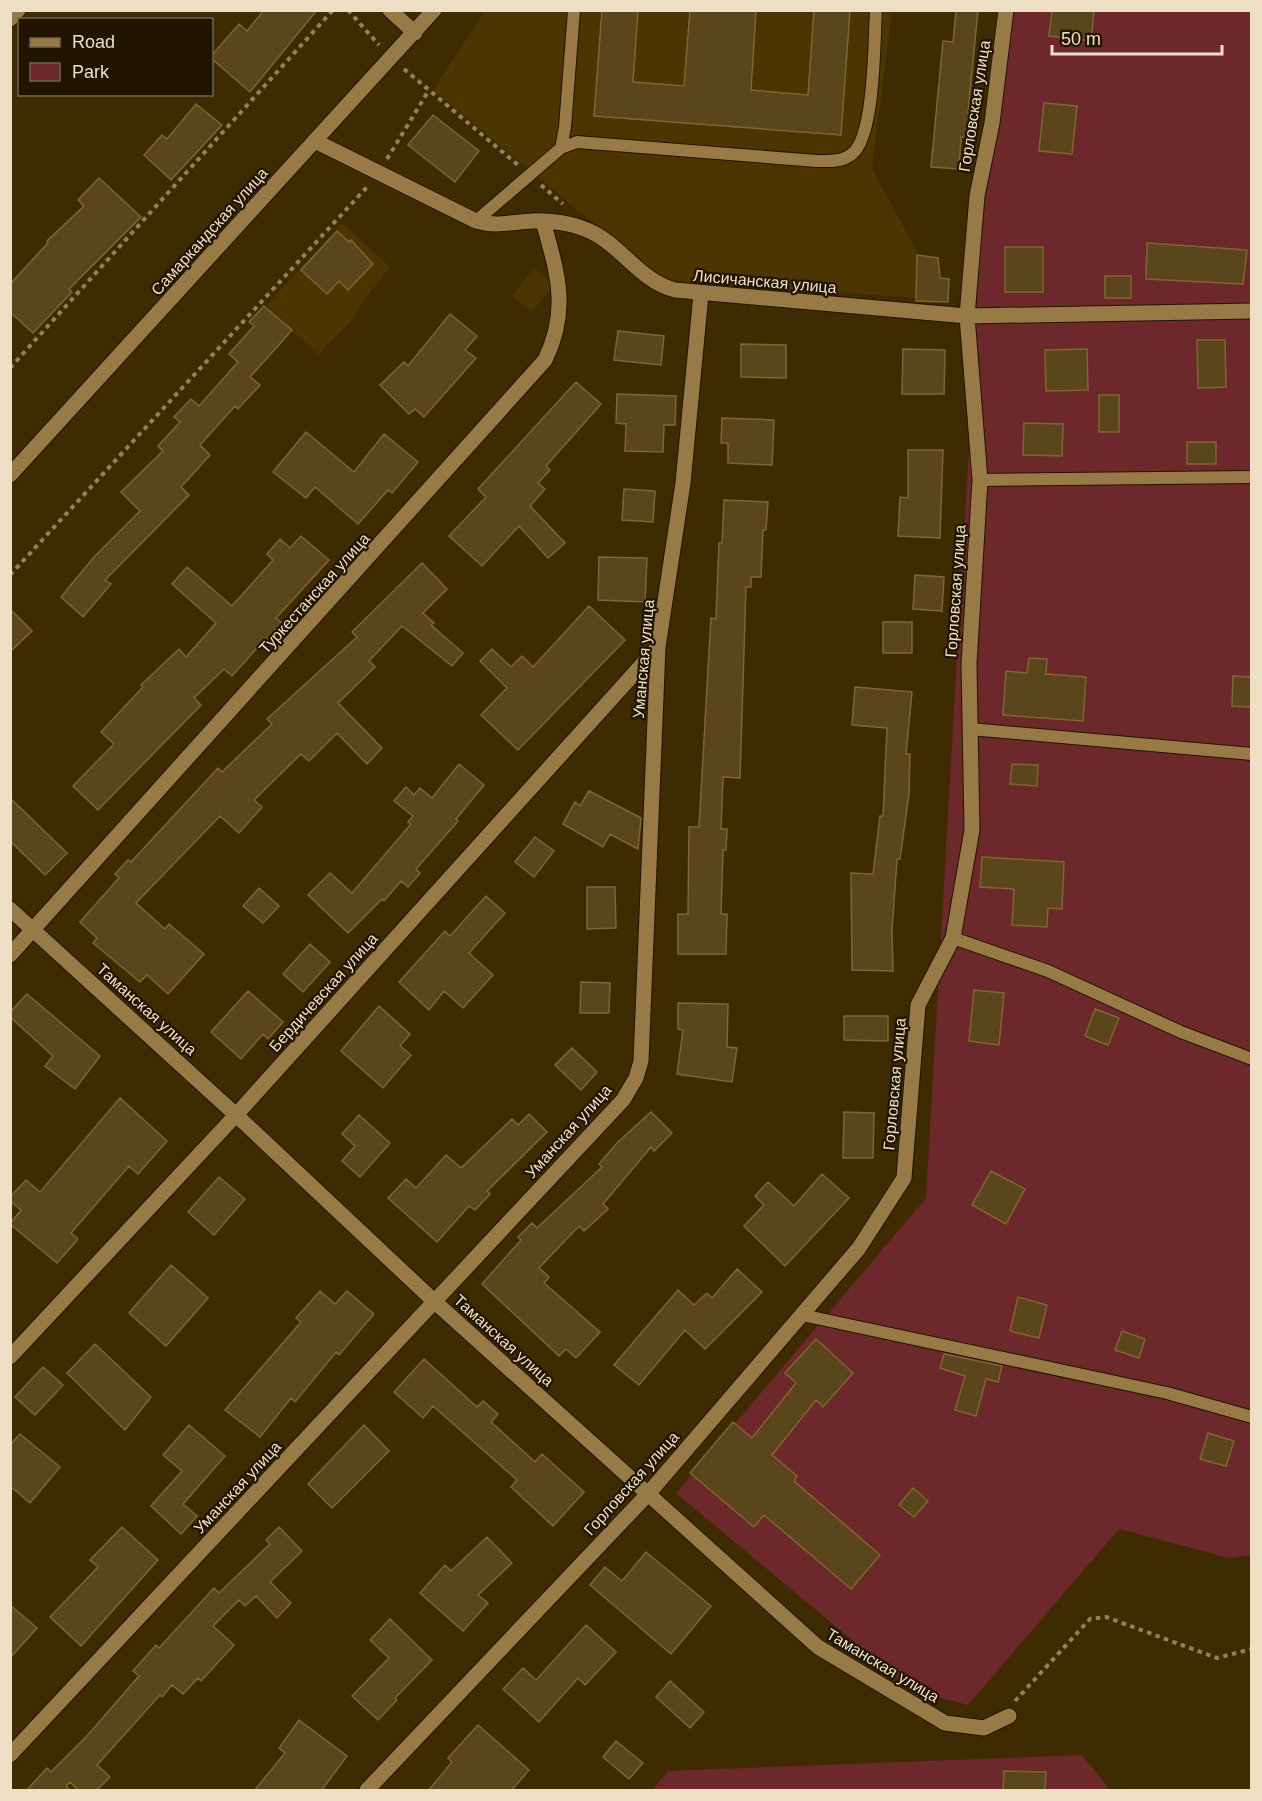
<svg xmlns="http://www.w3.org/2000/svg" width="1262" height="1801" font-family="Helvetica,sans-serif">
<rect width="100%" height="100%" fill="#3f2b01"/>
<!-- built -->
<path fill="#4c3501" d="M485 11H892L872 168 917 252 916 298 662 280 433 90Z
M342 223 390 267 360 305 353 319 318 355 267 305Z
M534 268 554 284 532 312 512 296Z"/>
<!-- green -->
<path fill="#6c282a" d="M1014 11H1251V1555L1229 1558 1119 1529 968 1705 913 1691 676 1493 926 1198 977 308 979 230Z
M1082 1755 1110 1790H652L668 1771Z"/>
<!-- building -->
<path fill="#5b451c" stroke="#816531" stroke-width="1.5" d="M264 10H317L250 92 212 59V55L239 24 247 31Z
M602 10H638L633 82 684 86 690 10H756L751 90 808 95 814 10H850L841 135 594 116Z
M956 10H978L968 113H975L973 138 961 137 959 169 931 167 943 41 953 42Z
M1052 10H1094L1091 41 1049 36Z
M1044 103 1077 106 1072 154 1039 151Z
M196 104 222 125 171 180 144 155 162 135 167 139Z
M433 115 479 151 455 182 408 145Z
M99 178 141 217 69 289 72 292 33 333 10 312V284L48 243 47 241 84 206 78 200Z
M337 231 349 242 351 240 373 264 348 290 339 281 327 294 301 270Z
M1147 243 1247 250 1243 284 1146 279Z
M1005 247H1043V292H1005Z
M917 255 938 258 940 278 949 279 948 302 916 301Z
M1105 276H1131V298H1105Z
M264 306 292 330 250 377 260 385 238 409 235 406 200 445 210 455 181 487 189 495 105 580 111 584 83 617 61 597 94 557 140 511 121 492 163 451 158 446 180 422 174 417 191 399 199 406 238 362 229 354 254 326 249 322Z
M450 314 477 336 465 350 476 358 424 417 415 409 409 414 380 385 404 362 408 366Z
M618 331 664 336 661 365 614 360Z
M1197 340H1225L1226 387 1198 388Z
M741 344 786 345V378L741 377Z
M903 349 945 350 944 394H902Z
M1087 349 1088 390 1046 391 1045 350Z
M576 382 601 404 546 466 550 470 538 483 545 489 530 506 565 543 548 558 519 526 482 566 449 536 486 497 478 489Z
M617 394 676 396 675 425H664L663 452 625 451 626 424 616 423Z
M1099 395H1119V432H1099Z
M722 418 774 420 772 465 728 463V443H721Z
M1024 423 1063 424 1062 456 1023 455Z
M306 432 354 472 384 434 418 462 392 493 388 490 358 524 315 487 306 498 273 472Z
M1187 442H1216V464H1187Z
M908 450H943L940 538 898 536 900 497 908 498Z
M624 489 655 491 653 522 622 520Z
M724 500 768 502 766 530H763L761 577H751V587H746L740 778 723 777 721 829H727L726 850H723L721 914H727L726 954H678V914H688L689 827H699L711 618 716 619 719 543H722Z
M301 536 329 560 276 618 282 623 266 641 265 639 232 676 224 669 194 698 201 705 98 810 73 786 114 744 101 732 143 687 141 685 179 649 186 657 216 623 172 584 187 567 232 606 273 560 267 554 280 539 290 548Z
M599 557 647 558 645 602 598 600Z
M422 563 447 589 423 613 434 623 431 625 463 653 452 666 402 626 369 661 375 667 338 703 382 748 367 764 337 733 309 761 301 754 254 800 262 807 239 833 220 816 136 903 165 929 169 924 204 954 168 994 147 975 140 982 93 943 97 938 80 922 119 878 115 874 128 860 131 862 218 768 222 772 272 724 267 719 357 637 352 632Z
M915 575 944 577 942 611 913 609Z
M589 606 625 640 518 750 481 715 507 688 480 661 492 649 511 667 522 656 533 667Z
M10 609 32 631 10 652Z
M883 622H912V653H883Z
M1029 658 1047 659 1046 674 1086 677 1083 721 1003 715 1006 671 1027 673Z
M1233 676 1251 677V707L1232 706Z
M855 687 912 692 906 754H910L909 794 900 859H897L892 931 893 971 852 970 851 873 873 874 880 816H883L887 728 852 725Z
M459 764 484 785 456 819 458 821 416 869 420 873 408 887 401 881 384 901 382 899 348 933 308 895 330 873 352 893 411 824 408 822 413 816 394 801 406 787 414 795 420 788 432 798Z
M1012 764 1038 765 1037 786 1010 784Z
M589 791 641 818 638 849 610 834 603 847 563 824 575 802 580 806Z
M10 798 67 853 45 875 10 841Z
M535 837 554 851 534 877 515 862Z
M982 857 1064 862 1062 909 1048 908 1047 927 1012 925 1014 889 980 887Z
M587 887H615L616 928 587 929Z
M259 888 279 906 263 923 243 906Z
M486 896 505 913 469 953 493 975 463 1008 444 991 429 1010 399 982 445 931 450 936Z
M310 944 330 962 303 992 283 974Z
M581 982 610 983 609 1013H580Z
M974 990 1004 993 999 1045 969 1041Z
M248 991 283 1022 268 1039 263 1034 241 1059 211 1032Z
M27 994 100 1056 75 1089 45 1066 53 1056 10 1017V1012Z
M678 1003 728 1004 727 1047 737 1048 732 1082 677 1074 683 1030 678 1029Z
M379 1006 410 1034 400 1046 411 1055 383 1088 341 1051Z
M1095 1009 1119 1018 1108 1045 1085 1036Z
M844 1016H888V1041L844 1040Z
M572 1048 597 1072 581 1090 555 1065Z
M120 1098 167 1141 138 1174 129 1166 71 1233 78 1239 57 1263 10 1224 21 1210 10 1201V1197L26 1180 40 1192Z
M651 1112 672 1133 654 1151 651 1147 603 1204 608 1209 584 1231 579 1226 539 1268 549 1277 544 1283 600 1332 576 1358 566 1349 559 1356 482 1284 521 1240 518 1237 532 1223 537 1228 602 1167 599 1164 617 1143Z
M844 1112 874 1113 873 1158H843Z
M529 1114 547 1132 487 1191 490 1194 475 1210 469 1206 437 1242 388 1198 406 1179 416 1188 446 1155 461 1168 512 1119 518 1125Z
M359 1115 390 1143 360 1177 342 1161 355 1146 342 1134Z
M991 1171 1025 1189 1006 1224 972 1205Z
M822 1174 849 1198 785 1266 744 1226 764 1205 755 1196 768 1182 794 1206Z
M219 1177 245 1199 214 1235 188 1212Z
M171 1265 208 1298 166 1346 129 1313Z
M737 1269 762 1292 705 1349 685 1330 639 1385 614 1365 678 1290 694 1305 707 1293 712 1298Z
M320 1291 335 1304 347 1291 374 1314 339 1355 336 1352 295 1402 291 1398 260 1437 225 1410 301 1322 296 1318Z
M1018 1297 1047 1305 1039 1338 1010 1331Z
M1122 1331 1145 1339 1139 1358 1115 1350Z
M816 1339 853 1373 823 1407 816 1400 772 1455 797 1476 794 1481 880 1555 851 1589 764 1515 754 1527 690 1473 733 1422 752 1438 796 1383 785 1373Z
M95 1344 151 1397 125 1430 67 1373Z
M944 1354 1002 1366 998 1382 986 1379 976 1416 955 1410 965 1376 940 1368Z
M424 1359 477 1407 483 1401 498 1414 491 1422 535 1462 542 1454 584 1492 553 1526 511 1487 517 1480 433 1406 423 1418 394 1392Z
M43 1367 63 1385 35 1415 15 1397Z
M189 1425 225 1456 183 1504 197 1516 181 1534 151 1506 182 1471 163 1455Z
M364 1425 389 1451 332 1508 308 1484Z
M1208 1433 1234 1441 1226 1466 1200 1459Z
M20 1434 60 1467 30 1503 10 1486V1445Z
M913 1488 928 1501 914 1517 899 1505Z
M122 1527 158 1560 81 1646 50 1617 98 1567 90 1560Z
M279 1527 302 1551 270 1582 291 1603 277 1618 256 1596 245 1606 239 1600 213 1626 234 1645 201 1681 198 1678 183 1694 172 1685 162 1697 160 1695 97 1765 110 1777 96 1791H79L70 1782 66 1786 71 1791H26L47 1768 51 1772 87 1736 139 1676 133 1671 156 1645 159 1648 214 1588 219 1593 270 1544 266 1540Z
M487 1537 512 1563 478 1595 488 1603 463 1631 420 1593 445 1565 451 1571Z
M646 1552 711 1606 671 1654 590 1585 605 1567 622 1581Z
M10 1605 37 1628 10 1658Z
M390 1619 432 1660 395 1698 397 1700 378 1720 352 1696 389 1658 370 1640Z
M586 1625 616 1652 585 1685 578 1678 539 1722 503 1689 523 1668 536 1680Z
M670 1681 704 1712 690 1728 656 1697Z
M299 1720 347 1756 321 1791H254L285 1753 279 1748Z
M478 1725 529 1770 511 1791H428L452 1762 448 1758Z
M616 1741 643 1763 629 1779 603 1757Z
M1004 1771 1046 1772 1045 1791H1003Z"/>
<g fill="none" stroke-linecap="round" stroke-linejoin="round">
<!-- lane casing -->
<g stroke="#221500" stroke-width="14">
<path id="lane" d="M561 148 565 127 574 10
M476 221 561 148 577 142 817 161C829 161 842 162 852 154 875 136 874 41 876 10
M980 480 1252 477
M970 729 1252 754
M953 938 1048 971 1181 1032 1252 1059
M802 1315 1167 1393 1252 1417"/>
</g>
<!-- street casing -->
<g stroke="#221500" stroke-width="17">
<path id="street" d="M390 10 415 33
M10 19 18 10
M315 141 476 221C497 227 511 222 532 221 549 220 571 223 587 230 620 243 639 281 675 290L967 316 1252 311
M10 909 236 1115 435 1302 818 1647 945 1723 984 1728 1009 1716
M10 955 545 360C570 309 557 272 543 221
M10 1357 236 1115 658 647
M10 1755 623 1100 636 1078 641 1061 658 647 683 483 701 294
M367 1790 648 1494 859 1248 904 1178 918 1005 953 938 972 830 969 664 980 480 967 316 977 196 992 123 1006 10"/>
</g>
<!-- secondary casing -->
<g stroke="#221500" stroke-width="17">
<path id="secondary" d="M10 475 434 10"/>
</g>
<!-- path -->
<path stroke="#92815e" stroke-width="4" stroke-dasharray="4.5 4.5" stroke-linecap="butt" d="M348 10 379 45
M404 69 518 165
M387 159 429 90
M541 185 563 204
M10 368 333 10
M10 575 367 187
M1015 1701 1090 1619 1106 1617 1217 1658 1252 1649"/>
<!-- lane -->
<use href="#lane" stroke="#977a46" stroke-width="12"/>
<!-- street -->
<use href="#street" stroke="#977a46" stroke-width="15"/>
<!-- secondary -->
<use href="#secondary" stroke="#977a46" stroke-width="15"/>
</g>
<g text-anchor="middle" stroke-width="4.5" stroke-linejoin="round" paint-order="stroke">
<!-- street labels -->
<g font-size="16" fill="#eedfc4" stroke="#211502">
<text transform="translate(974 106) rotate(-81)" y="6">Горловская улица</text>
<text transform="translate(209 231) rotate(-48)" y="6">Самаркандская улица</text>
<text transform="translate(765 281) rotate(5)" y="6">Лисичанская улица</text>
<text transform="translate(955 591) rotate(-86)" y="6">Горловская улица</text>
<text transform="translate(314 593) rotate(-48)" y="6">Туркестанская улица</text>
<text transform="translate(643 659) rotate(-85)" y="6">Уманская улица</text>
<text transform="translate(323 992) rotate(-48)" y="6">Бердичевская улица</text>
<text transform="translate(147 1009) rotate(42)" y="6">Таманская улица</text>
<text transform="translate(894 1084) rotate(-85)" y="6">Горловская улица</text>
<text transform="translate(568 1131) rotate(-48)" y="6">Уманская улица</text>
<text transform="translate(504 1340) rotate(42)" y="6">Таманская улица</text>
<text transform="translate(631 1483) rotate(-48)" y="6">Горловская улица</text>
<text transform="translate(237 1487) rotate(-47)" y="6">Уманская улица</text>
<text transform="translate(883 1665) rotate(31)" y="6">Таманская улица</text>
</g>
</g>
<!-- border -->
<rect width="1262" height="1801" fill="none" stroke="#eedfc4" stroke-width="24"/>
<!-- legend -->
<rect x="18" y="18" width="195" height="78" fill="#211502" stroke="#736650" stroke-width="1.5"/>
<rect x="30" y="38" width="30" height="9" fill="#977a46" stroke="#736650" stroke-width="1.5"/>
<text x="72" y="48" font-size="18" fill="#eedfc4">Road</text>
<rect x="30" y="63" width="30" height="18" fill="#6c282a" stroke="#736650" stroke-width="1.5"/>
<text x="72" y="78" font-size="18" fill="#eedfc4">Park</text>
<!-- scale -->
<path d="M1052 45v9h170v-9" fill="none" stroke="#eedfc4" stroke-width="3"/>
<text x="1061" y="45" font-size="18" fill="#eedfc4" stroke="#211502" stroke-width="4.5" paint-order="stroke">50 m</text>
</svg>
